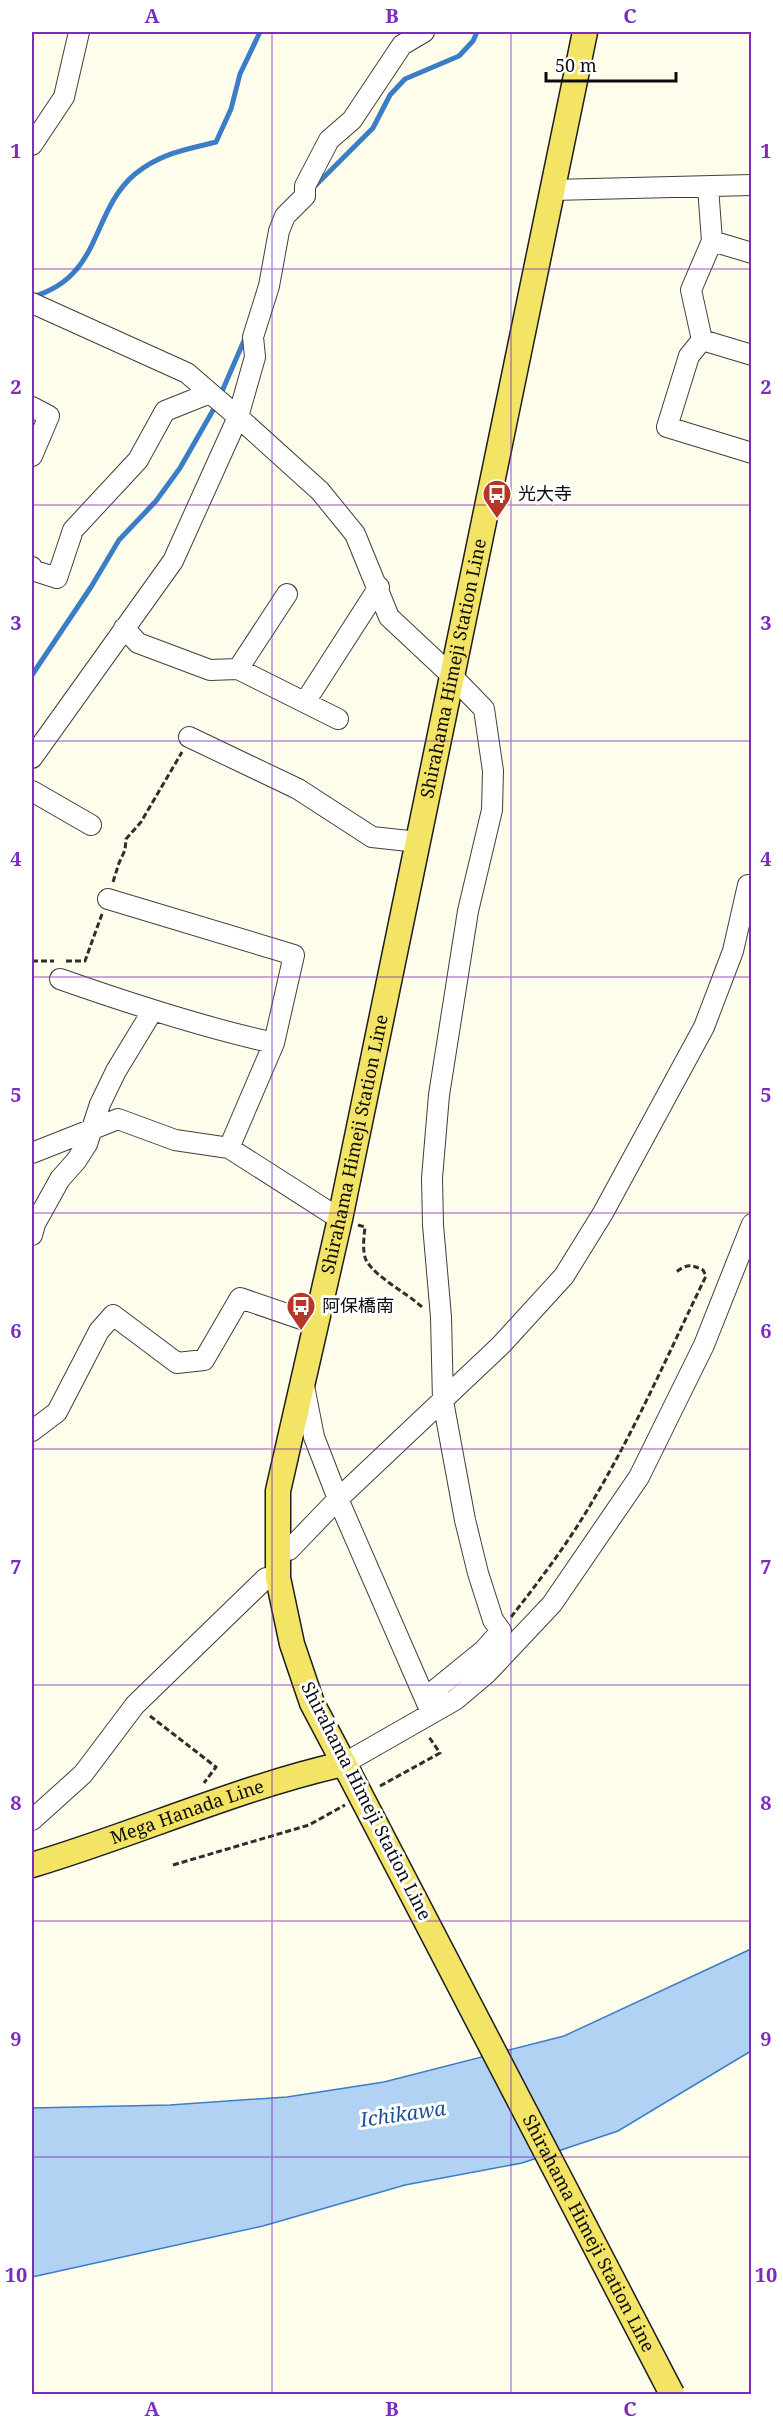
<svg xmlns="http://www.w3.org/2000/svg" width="783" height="2426" font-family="'Noto Serif','Noto Sans JP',serif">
<rect width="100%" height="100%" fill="#fefdeb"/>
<!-- water -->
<path fill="#b2d2f4" stroke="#3c7dc8" stroke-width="1.5" d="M751 1949V2051L618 2131 522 2163 405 2185 263 2226 32 2277V2108L170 2105 287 2097 384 2082 564 2036Z"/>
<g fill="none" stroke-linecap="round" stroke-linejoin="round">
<!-- stream -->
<path stroke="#3c7dc8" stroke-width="5" d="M313 188 373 128 390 95 405 79 459 56 473 41 477 32
M32 297C103 277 90 212 135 174 161 153 185 150 216 142L231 109 240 74 260 32
M220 396 246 336
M32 675 91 587 119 540 156 501 180 468 216 405"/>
<!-- minor casing -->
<g stroke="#3f3f3f" stroke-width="22">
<path id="minor" d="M32 145 64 97 79 32
M708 187 712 241 691 290 702 340 689 356 667 427 752 453
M553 190 752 185
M712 241 752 253
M32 303 187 373 238 417 320 491 355 534 389 617 452 676 484 709 493 771 492 810 468 911 439 1095 432 1178 433 1225 441 1317 443 1401 465 1520 478 1573 493 1620 501 1631 484 1650 425 1698
M702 340 752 355
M32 407 49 416 32 456
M32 567V570L57 578 73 530 138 460 165 411 210 393
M124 628 138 643 210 670 238 669 338 719
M238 669 287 594
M305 702 379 587
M189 737 298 789 372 837 418 842
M32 758 173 561 238 417 255 357 253 337 269 286 279 231 285 216 305 196V186L329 140 352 120 402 45 424 32
M32 791 91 825
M108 899 294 955 274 1043 229 1148
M60 979C131 1004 201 1027 274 1043
M32 1153 118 1119 175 1140 229 1148 340 1219
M32 1235 35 1224 60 1179 76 1161 87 1144 100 1104 116 1071 153 1010
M304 1386 314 1437 338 1499 430 1710
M32 1431 57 1412 99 1331 113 1315 177 1363 204 1360 240 1298 316 1324
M289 1550 338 1499 501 1345 564 1276 603 1213 704 1027 733 951 748 885 752 886
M343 1764 455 1700 487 1673 552 1604 639 1477 704 1345 752 1224
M32 1820 83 1774 135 1705 266 1578"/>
</g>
<!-- major casing -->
<g stroke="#1d1d1d" stroke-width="27">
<g id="major">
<path id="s1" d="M349 1773 312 1703 292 1644 278 1578V1491L340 1219 585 32"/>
<path id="s2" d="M32 1865C136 1834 237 1788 343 1764"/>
</g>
</g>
<!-- path -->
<path stroke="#2e2e2e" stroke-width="3" stroke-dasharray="6 3" stroke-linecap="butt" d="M113 882 119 863 125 850 126 839 141 822 182 752
M32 961H54
M66 961H85L102 914
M358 1225 365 1227C364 1236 362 1251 366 1260 375 1277 407 1293 422 1307
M511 1617C541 1579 571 1539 595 1497 637 1426 670 1350 706 1276L703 1270C691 1264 686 1264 675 1273
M150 1716 216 1767 204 1783
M380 1786 440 1753 429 1737
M173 1865 309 1825 345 1805"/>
<!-- minor -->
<use href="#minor" stroke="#fff" stroke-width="20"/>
<!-- major -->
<use href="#major" stroke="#f3e466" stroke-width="24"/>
<!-- major-bridge casing -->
<g stroke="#1d1d1d" stroke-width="27" stroke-linecap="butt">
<g id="major-bridge">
<path id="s3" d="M349 1773 672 2394"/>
</g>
</g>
<!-- major-bridge -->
<use href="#major-bridge" stroke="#f3e466" stroke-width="24"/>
</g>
<!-- grid -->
<path fill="none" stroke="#7b2cbf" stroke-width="1.5" stroke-opacity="0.55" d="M272 32V2394M511 32V2394M32 269H752M32 505H752M32 741H752M32 977H752M32 1213H752M32 1449H752M32 1685H752M32 1921H752M32 2157H752"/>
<!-- icons -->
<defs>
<g id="bus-pin" transform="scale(1.5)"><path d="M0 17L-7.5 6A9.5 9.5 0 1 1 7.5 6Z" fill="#b63629" stroke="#fff"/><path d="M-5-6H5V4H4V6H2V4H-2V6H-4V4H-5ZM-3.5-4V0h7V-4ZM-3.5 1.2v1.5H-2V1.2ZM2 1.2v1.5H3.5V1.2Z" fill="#fff"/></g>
</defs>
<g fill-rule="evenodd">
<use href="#bus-pin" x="497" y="494"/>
<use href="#bus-pin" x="301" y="1306"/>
</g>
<g text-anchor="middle" stroke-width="6" stroke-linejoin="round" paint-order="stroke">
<!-- poi labels -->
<g font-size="18" fill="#0c0c0c" stroke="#fff" text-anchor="start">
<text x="518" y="500">光大寺</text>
<text x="322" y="1312">阿保橋南</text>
</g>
<!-- street labels -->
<g font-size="18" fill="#0c0c0c" stroke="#fff">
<text dy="6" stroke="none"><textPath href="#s1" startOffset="1137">Shirahama Himeji Station Line</textPath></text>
<text dy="6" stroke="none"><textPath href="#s1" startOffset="651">Shirahama Himeji Station Line</textPath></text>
<text transform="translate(366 1801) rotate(63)" y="6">Shirahama Himeji Station Line</text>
<text dy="6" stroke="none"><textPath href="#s2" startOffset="164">Mega Hanada Line</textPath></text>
<text dy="6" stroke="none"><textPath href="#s3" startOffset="519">Shirahama Himeji Station Line</textPath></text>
</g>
<!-- water labels -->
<g font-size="20" font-style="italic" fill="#1a5098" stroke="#fff">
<text transform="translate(403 2114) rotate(-8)" y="7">Ichikawa</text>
</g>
</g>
<!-- border -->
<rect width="783" height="2426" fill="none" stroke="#ffffff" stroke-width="66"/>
<!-- scale -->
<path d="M546 72v9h130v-9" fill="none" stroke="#0c0c0c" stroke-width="3"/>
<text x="555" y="72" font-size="18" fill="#0c0c0c" stroke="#ffffff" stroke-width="4.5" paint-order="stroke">50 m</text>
<rect x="33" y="33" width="717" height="2360" fill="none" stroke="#7b2cbf" stroke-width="2"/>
<g font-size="20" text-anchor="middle" font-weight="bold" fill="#7b2cbf">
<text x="152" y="23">A</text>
<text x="392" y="23">B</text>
<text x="630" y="23">C</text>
<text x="16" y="158">1</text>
<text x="766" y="158">1</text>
<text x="16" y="394">2</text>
<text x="766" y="394">2</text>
<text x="16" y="630">3</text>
<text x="766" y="630">3</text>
<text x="16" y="866">4</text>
<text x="766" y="866">4</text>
<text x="16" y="1102">5</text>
<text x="766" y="1102">5</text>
<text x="16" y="1338">6</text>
<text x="766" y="1338">6</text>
<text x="16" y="1574">7</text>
<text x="766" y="1574">7</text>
<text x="16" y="1810">8</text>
<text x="766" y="1810">8</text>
<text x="16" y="2046">9</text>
<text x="766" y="2046">9</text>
<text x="16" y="2282">10</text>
<text x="766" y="2282">10</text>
<text x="152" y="2416">A</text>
<text x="392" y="2416">B</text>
<text x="630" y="2416">C</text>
</g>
</svg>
